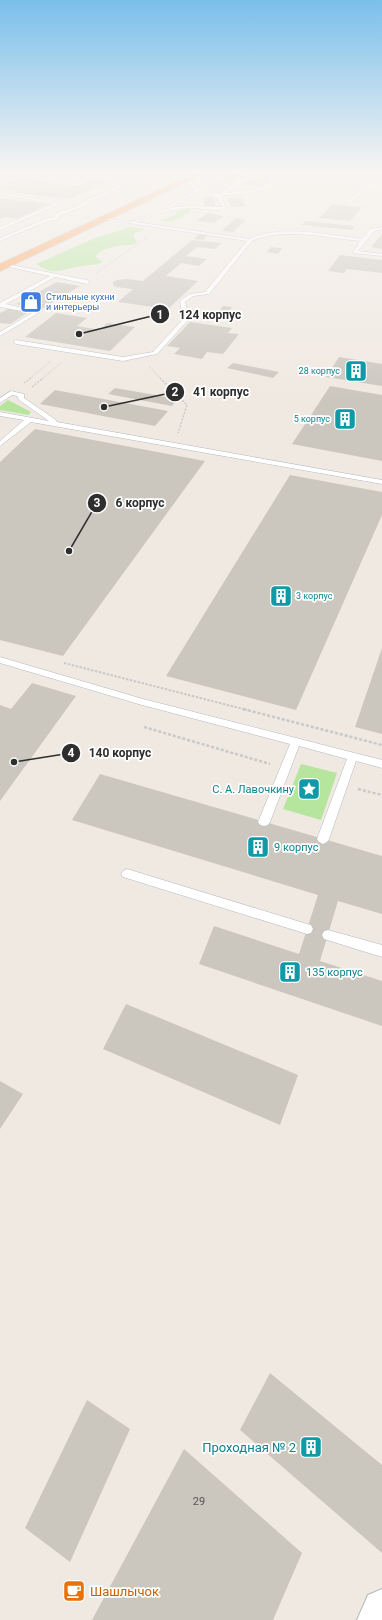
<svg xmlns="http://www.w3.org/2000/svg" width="382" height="1620" font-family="Roboto,sans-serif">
<rect width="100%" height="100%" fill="#efe9e1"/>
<!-- green -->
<path fill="#b6e59e" d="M235 172H249L224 184 216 181 234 174Z
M184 209H190L191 211C184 216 170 225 161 220L177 214 176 212Z
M131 227 144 229 133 234 137 244C123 246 104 245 95 257L103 262C93 266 85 265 75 267 57 271 53 275 36 264L95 238Z
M8 400 31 412 29 415 0 410V406Z
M301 764 337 773 321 820 283 809Z"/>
<!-- building -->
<path fill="#cbc7bf" d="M258 176 274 178 260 187 242 184Z
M21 178 76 187 94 179 110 182 68 199 47 196 43 197 0 189V186Z
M213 197 216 208H205L203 198Z
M0 198 27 202 30 201 50 204 16 219 5 217 0 219Z
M228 198H242L245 206 231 207Z
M332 204 362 207 350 221 319 218Z
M207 213 224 216 214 223 197 221Z
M235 218 246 220 233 232 222 231Z
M305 221 354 226 352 230 302 225Z
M199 234 208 235 203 240 194 239Z
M382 234V249L371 247Z
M192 240 222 243 215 249 197 247 186 256 207 259 199 266 181 263 166 276 198 281 168 309 118 302 133 289 116 287 113 285V282L117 280 126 279 143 281Z
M271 247 282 248 278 254 267 252Z
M340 255 382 260V273L347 269 344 273 328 271Z
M57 282 80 286 40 310 16 304Z
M223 306 232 307 225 317 216 316Z
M8 309H15L27 313 10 324 0 323V313Z
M56 313 87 318 77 326 100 330 107 323 135 327 110 351 25 337Z
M190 322 232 328 228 333 239 334 223 354 207 352 202 359 174 354 180 348 167 346Z
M339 357 382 364V386L326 377Z
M233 363 279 372 273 378 227 368Z
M330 386 382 395V461L292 444Z
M115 388 178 399 172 406 108 394Z
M55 390 168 411 155 426 40 404Z
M35 429 205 461 63 656 0 640V462Z
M290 475 382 492V515L296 710 166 676Z
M382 648V734L355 727Z
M32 683 76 696 0 801V705L11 709Z
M100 774 382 856V914L338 901 320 961 382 981V1026L199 964 214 926 299 954 318 895 72 820Z
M126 1004 298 1075 280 1125 103 1049Z
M0 1081 23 1094 0 1129Z
M270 1373 382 1465V1553L240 1430Z
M87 1400 130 1429 70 1562 25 1528Z
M184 1449 302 1553 273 1620H92Z"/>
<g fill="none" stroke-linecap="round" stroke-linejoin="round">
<!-- lane casing -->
<g stroke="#b4b7c1" stroke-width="1">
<path id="lane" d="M148 172H153L87 203 82 207 58 216 59 219 48 221 0 241V238L45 219 55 217 54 214 80 205 85 201Z
M261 172H279L289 176 262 191 220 196 222 197 226 209C214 212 204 208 192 208 172 208 154 215 136 222L249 239C282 224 328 235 362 239L370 229 382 227V229L374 231 358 251 382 254V256L353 253 360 241C327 238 282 227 252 241L209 294 193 296 185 302 189 319 157 354 123 361 16 344 13 342 16 340 123 357 153 352 183 319 180 301 190 294 205 292 247 241 102 219 104 218 131 222 173 207 193 206 223 207 218 198 199 191 170 208 167 207 196 190 185 181V179H187L200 189 214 194 220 193 242 179ZM270 173 284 176 260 189 226 193 254 177Z
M25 173 27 174 24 176 77 184 92 177 115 179 126 174 129 175 115 181 93 179 77 186 21 177 0 186V184Z
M382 176V179L349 203H347V201Z
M0 192 58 203 60 204 0 230V227L54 204 0 194Z
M7 264 87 280 90 282 87 284 55 277 6 304 40 312 0 336V332L32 313 0 307V303L50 276 5 266Z
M11 391 24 394V398L56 420 57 422 382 480V484L31 422 0 446V441L24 420 0 416V412L49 421 19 400 17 396 12 395 0 403V398Z
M0 657 143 699 382 760V768L356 761 329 839 327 842 323 844 319 842 317 839 347 759 299 746 270 822 268 825 264 826 260 825 258 822 290 744 142 705 0 663Z
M127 869 307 924 311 925 313 929 311 933 307 934 123 877 121 874 123 871Z
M328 930 382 945V957L324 939 322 935 324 931Z"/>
</g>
<!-- street casing -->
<g stroke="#b4b7c1" stroke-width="2">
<path id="street" d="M382 1589V1620H357L368 1595Z"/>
</g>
<!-- highway casing -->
<g stroke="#c9c9c9" stroke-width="2">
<path id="highway" d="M198 172H208L0 271V264Z"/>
</g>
<!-- path-far3 -->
<path stroke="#c9c9c9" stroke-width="1" stroke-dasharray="1 1" stroke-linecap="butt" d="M218 176 226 172
M96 273 148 237
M149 366 161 379
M29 379 51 361
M42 379 62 362"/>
<!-- path-far2 -->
<path stroke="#c9c9c9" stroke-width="1.5" stroke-dasharray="2 1.5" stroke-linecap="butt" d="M160 378 187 405 178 433
M24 383 31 378
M32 387 43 378"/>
<!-- path-far1 -->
<path stroke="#c9c9c9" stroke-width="2" stroke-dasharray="2.5 1.5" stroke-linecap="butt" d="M64 663 247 710"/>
<!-- path -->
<path stroke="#c9c9c9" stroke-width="2.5" stroke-dasharray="3 2" stroke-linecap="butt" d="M243 709 382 745
M144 727 270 764
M358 789 382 795"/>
<!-- lane -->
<use href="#lane" fill="#fff" fill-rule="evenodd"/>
<!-- street -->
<use href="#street" fill="#fff" fill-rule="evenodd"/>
<!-- highway -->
<use href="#highway" fill="#ffa35c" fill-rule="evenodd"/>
</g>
<!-- sky -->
<linearGradient id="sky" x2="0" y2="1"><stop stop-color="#7abfeb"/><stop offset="0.43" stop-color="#f8f5f2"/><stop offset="1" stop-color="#f8f5f2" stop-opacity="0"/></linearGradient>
<rect width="382" height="399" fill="url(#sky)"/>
<!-- icons -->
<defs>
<g id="shop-square" transform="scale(1.15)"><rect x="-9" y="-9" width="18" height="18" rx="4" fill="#3f7fe0" stroke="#fff"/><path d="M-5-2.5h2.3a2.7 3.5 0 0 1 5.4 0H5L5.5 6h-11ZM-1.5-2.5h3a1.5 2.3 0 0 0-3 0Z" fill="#fff"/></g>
<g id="building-square" transform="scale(1.15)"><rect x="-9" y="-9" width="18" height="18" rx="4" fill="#0f9aa8" stroke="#fff"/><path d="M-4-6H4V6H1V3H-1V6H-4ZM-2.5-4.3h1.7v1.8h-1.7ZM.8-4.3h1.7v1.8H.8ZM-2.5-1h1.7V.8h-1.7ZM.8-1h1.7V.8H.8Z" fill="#fff"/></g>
<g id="sight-square" transform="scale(1.15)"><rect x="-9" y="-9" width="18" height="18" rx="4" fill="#0f9aa8" stroke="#fff"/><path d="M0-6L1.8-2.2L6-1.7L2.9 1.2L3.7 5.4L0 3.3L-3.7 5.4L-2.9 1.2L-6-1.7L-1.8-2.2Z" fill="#fff"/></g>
<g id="cafe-square" transform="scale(1.15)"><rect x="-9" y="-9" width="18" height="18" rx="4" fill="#e8710a" stroke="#fff"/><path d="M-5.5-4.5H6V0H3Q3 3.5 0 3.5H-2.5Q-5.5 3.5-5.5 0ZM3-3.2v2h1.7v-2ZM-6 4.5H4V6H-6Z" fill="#fff"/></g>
</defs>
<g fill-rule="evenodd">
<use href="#shop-square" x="31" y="302"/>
<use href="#building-square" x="356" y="371"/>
<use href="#building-square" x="345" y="419"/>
<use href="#building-square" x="281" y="596"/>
<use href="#sight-square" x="309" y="789"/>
<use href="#building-square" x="258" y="847"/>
<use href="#building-square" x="290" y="972"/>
<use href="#building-square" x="311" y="1447"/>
<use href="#cafe-square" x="74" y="1591"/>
</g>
<g text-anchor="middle" stroke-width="3.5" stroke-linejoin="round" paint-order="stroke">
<!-- far-shop labels -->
<g font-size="9" fill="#366cbe" stroke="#fff" text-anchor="start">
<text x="46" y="300">Стильные кухни<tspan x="46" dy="10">и интерьеры</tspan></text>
</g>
<!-- far-culture labels -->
<g font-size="9" fill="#0d838f" stroke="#fff" text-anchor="end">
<text x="340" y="374">28 корпус</text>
<text x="330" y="422">5 корпус</text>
<text x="296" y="599" text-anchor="start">3 корпус</text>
</g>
<!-- culture labels -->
<g font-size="11" fill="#0d838f" stroke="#fff" text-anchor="start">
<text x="294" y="793" text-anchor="end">С. А. Лавочкину</text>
<text x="274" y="851">9 корпус</text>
<text x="306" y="976">135 корпус</text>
</g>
<!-- near-number labels -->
<g font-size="11" fill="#555452">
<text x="199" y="1505">29</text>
</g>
<!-- near-culture labels -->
<g font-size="13" fill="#0d838f" stroke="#fff" text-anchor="end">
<text x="296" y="1452">Проходная № 2</text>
</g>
<!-- near-food labels -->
<g font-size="13" fill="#c56008" stroke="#fff" text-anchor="start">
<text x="90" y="1596">Шашлычок</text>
</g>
</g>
<!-- callouts -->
<path fill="none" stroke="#2e2e2e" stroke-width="1.5" d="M79 334L160 314M104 407L175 392M69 551L97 503M14 762L71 753"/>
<g fill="#2e2e2e" stroke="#fff" stroke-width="1.5">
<circle cx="79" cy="334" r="4"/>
<circle cx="104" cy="407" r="4"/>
<circle cx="69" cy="551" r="4"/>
<circle cx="14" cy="762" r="4"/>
<circle cx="160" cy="314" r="10"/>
<circle cx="175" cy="392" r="10"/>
<circle cx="97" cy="503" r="10"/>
<circle cx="71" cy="753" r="10"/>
</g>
<g font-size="12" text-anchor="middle" font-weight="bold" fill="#fff">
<text x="160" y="319">1</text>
<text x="175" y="396">2</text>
<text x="97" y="507">3</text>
<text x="71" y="757">4</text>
</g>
<g font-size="12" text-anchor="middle" font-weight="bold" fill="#2e2e2e" stroke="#fff" stroke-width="3.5" stroke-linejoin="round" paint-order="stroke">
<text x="210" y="319">124 корпус</text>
<text x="221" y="396">41 корпус</text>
<text x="140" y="507">6 корпус</text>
<text x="120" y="757">140 корпус</text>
</g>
</svg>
